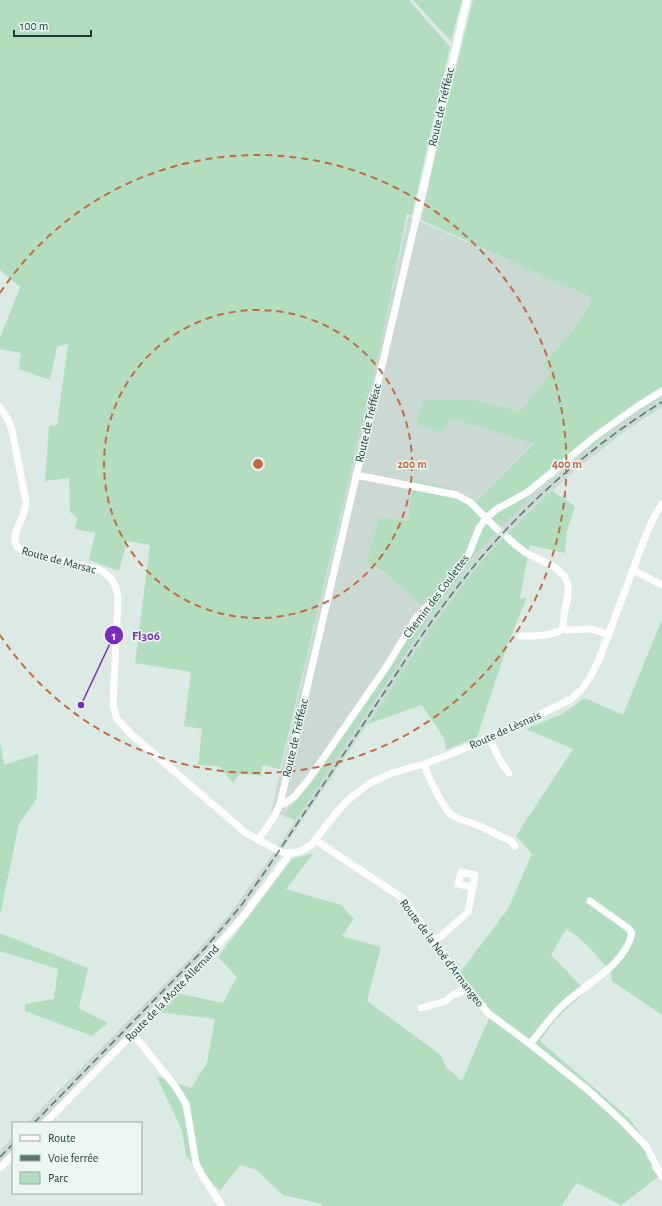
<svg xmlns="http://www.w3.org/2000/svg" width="662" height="1206" font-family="'Alegreya Sans',sans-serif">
<rect width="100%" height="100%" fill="#dceae4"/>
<!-- built -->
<path fill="#cadad3" d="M408 216 592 297 574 330 541 365 551 373 520 413 475 400 416 424 441 433 452 419 534 442 477 501 468 495 413 482 408 522 367 563 386 573 417 602 427 610 315 776 284 816 271 812 378 357Z
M662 397V407L628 429 581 465 532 509 508 533 501 527 526 501 587 449 619 425Z
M495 532 503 539 466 582 442 614 283 849 278 847 430 617 476 554Z
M274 852 281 855 240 913 201 958 39 1123H27L200 948 229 915Z
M13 1137V1149L0 1162V1150Z"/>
<!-- green -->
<path fill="#b2debf" d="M0 0H409L450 47 412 215 407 214 378 357 280 769 262 765 261 776 240 773 233 783 219 766 198 765 202 729 184 726 191 672 135 663 150 545 127 541 119 571 89 560 95 533 75 529 77 518 70 512 69 478 45 481 49 426 57 425 68 344 57 347 50 380 19 369 21 353 0 349V338L20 287 0 270Z
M413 0H462L451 41Z
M473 0H662V397L619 425 556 474 526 501 476 554 430 617 296 820 284 816 315 776 427 610 417 602 386 573 367 563 379 517 408 521 413 481C435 484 458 488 477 501L534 443 452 419 441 433 416 424 423 401 442 399 475 400 520 412 550 373 541 365 574 330 592 298 421 220 443 120Z
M552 491 575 506 567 531 565 553 530 545 520 598H527L508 643 477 737 446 750 445 740 422 705 368 724C400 676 431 627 466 581 492 549 521 519 552 491Z
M662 619V1015L612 981 611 972 589 947 577 936 566 929 551 955 586 991 555 1020 540 1041 630 1119 658 1160 651 1167 658 1177 621 1205 577 1183 561 1206H322V1204L283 1195 255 1169 240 1165 220 1191 186 1156 182 1130 156 1076 191 1088 207 1063 215 1019 159 1012 177 993 223 1003 237 977 218 957 292 859 314 853 286 889 341 905 354 919 342 936 381 947 367 1001 441 1055 446 1067 462 1081 489 1018 456 978 508 909 532 854 516 836 573 749 526 729 562 714 585 698 623 715Z
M0 742 4 765 38 754 37 798 19 824 0 915Z
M0 933 88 968 79 1008 108 1023 92 1036 25 1011V1004L54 999 58 969 0 951Z"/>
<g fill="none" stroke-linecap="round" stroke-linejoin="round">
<!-- minor -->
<path stroke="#fff" stroke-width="7" d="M0 407 8 420 12 430 26 502C26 522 0 542 27 553L100 570C113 577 117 586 118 601L113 705 117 719 132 735 246 833 279 851 285 853H293L301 851 311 845 337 812 350 798 370 783 392 773 424 764 451 754 525 722 571 699 581 690 589 679 598 662 646 535 653 519 662 504
M356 475 457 495 470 502 497 529
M508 538C513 543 519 548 525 552 538 560 565 567 568 585 570 597 562 614 563 629L568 630 592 629 609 635
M633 570 662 585
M520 636C534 636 551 637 563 629
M489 738 502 764 509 773
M424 764C427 774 443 809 452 815 458 820 465 820 472 823 485 828 498 835 511 841L515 846
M280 804H284L294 797 309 779 387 666 416 618 438 595 462 565 470 551 479 528 486 518 497 509 528 492 597 435 638 406 662 391
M258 840 274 817 280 804 467 0
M315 840 404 899 459 977 488 1013 530 1044 588 1090 622 1121 646 1146 662 1177
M434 940 440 937 468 912 475 875 461 872 458 884 472 887
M421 1008 446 1001 451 996 468 988
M133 1034 175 1086 186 1104 196 1163 202 1175 222 1206
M530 1044C541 1031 550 1017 562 1006 586 983 624 967 632 933L628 928 590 901
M45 1123 204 961 242 918 287 858 289 853
M0 1168 13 1155"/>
<!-- rail -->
<path stroke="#56776f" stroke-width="1.5" stroke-dasharray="8 4" stroke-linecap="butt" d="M34 1123 206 947 240 907 262 876C299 821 336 766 372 711 398 672 423 631 452 594 509 518 581 452 662 402
M0 1157 13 1144"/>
</g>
<!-- distance rings -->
<g fill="none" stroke="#c66a41" stroke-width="2" stroke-dasharray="7 5">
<circle cx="258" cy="464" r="154"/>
<path d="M0 293A309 309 0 1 1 0 635"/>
</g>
<g text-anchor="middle" stroke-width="3" stroke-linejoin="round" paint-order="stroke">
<!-- street labels -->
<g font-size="12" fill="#1d3b34" stroke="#ecf7f2">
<text transform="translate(441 107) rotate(-77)" y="4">Route de Tréfféac</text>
<text transform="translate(368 423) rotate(-77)" y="4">Route de Tréfféac</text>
<text transform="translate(59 560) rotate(15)" y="4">Route de Marsac</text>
<text transform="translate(436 596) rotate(-53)" y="4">Chemin des Coulettes</text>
<text transform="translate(505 730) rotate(-24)" y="4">Route de Lèsnais</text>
<text transform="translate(295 738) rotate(-77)" y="4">Route de Tréfféac</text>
<text transform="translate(442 953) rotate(53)" y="4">Route de la Noë d'Armangeo</text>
<text transform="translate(172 993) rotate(-46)" y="4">Route de la Motte Allemand</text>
</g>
</g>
<circle cx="258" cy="464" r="6" fill="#c66a41" stroke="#ecf7f2" stroke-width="2"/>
<g font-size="12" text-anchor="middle" font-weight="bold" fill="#c66a41" stroke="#ecf7f2" stroke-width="3" stroke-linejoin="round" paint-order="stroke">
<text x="412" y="468">200 m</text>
<text x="567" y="468">400 m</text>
</g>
<!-- callouts -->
<path fill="none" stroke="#7b2cbf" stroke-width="1.5" d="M81 705L114 635"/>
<g fill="#7b2cbf" stroke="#ecf7f2" stroke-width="1.5">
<circle cx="81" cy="705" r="4"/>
<circle cx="114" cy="635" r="10"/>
</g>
<g font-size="12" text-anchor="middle" font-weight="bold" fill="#fff">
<text x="114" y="640">1</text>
</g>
<g font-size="13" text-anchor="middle" font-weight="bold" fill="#7b2cbf" stroke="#ecf7f2" stroke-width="3" stroke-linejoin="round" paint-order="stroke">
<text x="146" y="640">Fl306</text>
</g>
<!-- legend -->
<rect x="12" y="1122" width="130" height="72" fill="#ecf7f2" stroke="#99aca6"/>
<rect x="20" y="1135" width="20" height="6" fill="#ffffff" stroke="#99aca6"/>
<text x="48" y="1142" font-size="12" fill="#1d3b34">Route</text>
<rect x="20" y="1155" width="20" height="6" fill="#56776f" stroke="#99aca6"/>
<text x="48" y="1162" font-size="12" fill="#1d3b34">Voie ferrée</text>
<rect x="20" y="1172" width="20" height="12" fill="#b2debf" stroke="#99aca6"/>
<text x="48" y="1182" font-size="12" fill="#1d3b34">Parc</text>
<!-- scale -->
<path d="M14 30v6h77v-6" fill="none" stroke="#1d3b34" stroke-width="2"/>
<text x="20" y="30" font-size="12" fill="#1d3b34" stroke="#ecf7f2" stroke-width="3" paint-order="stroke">100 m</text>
</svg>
